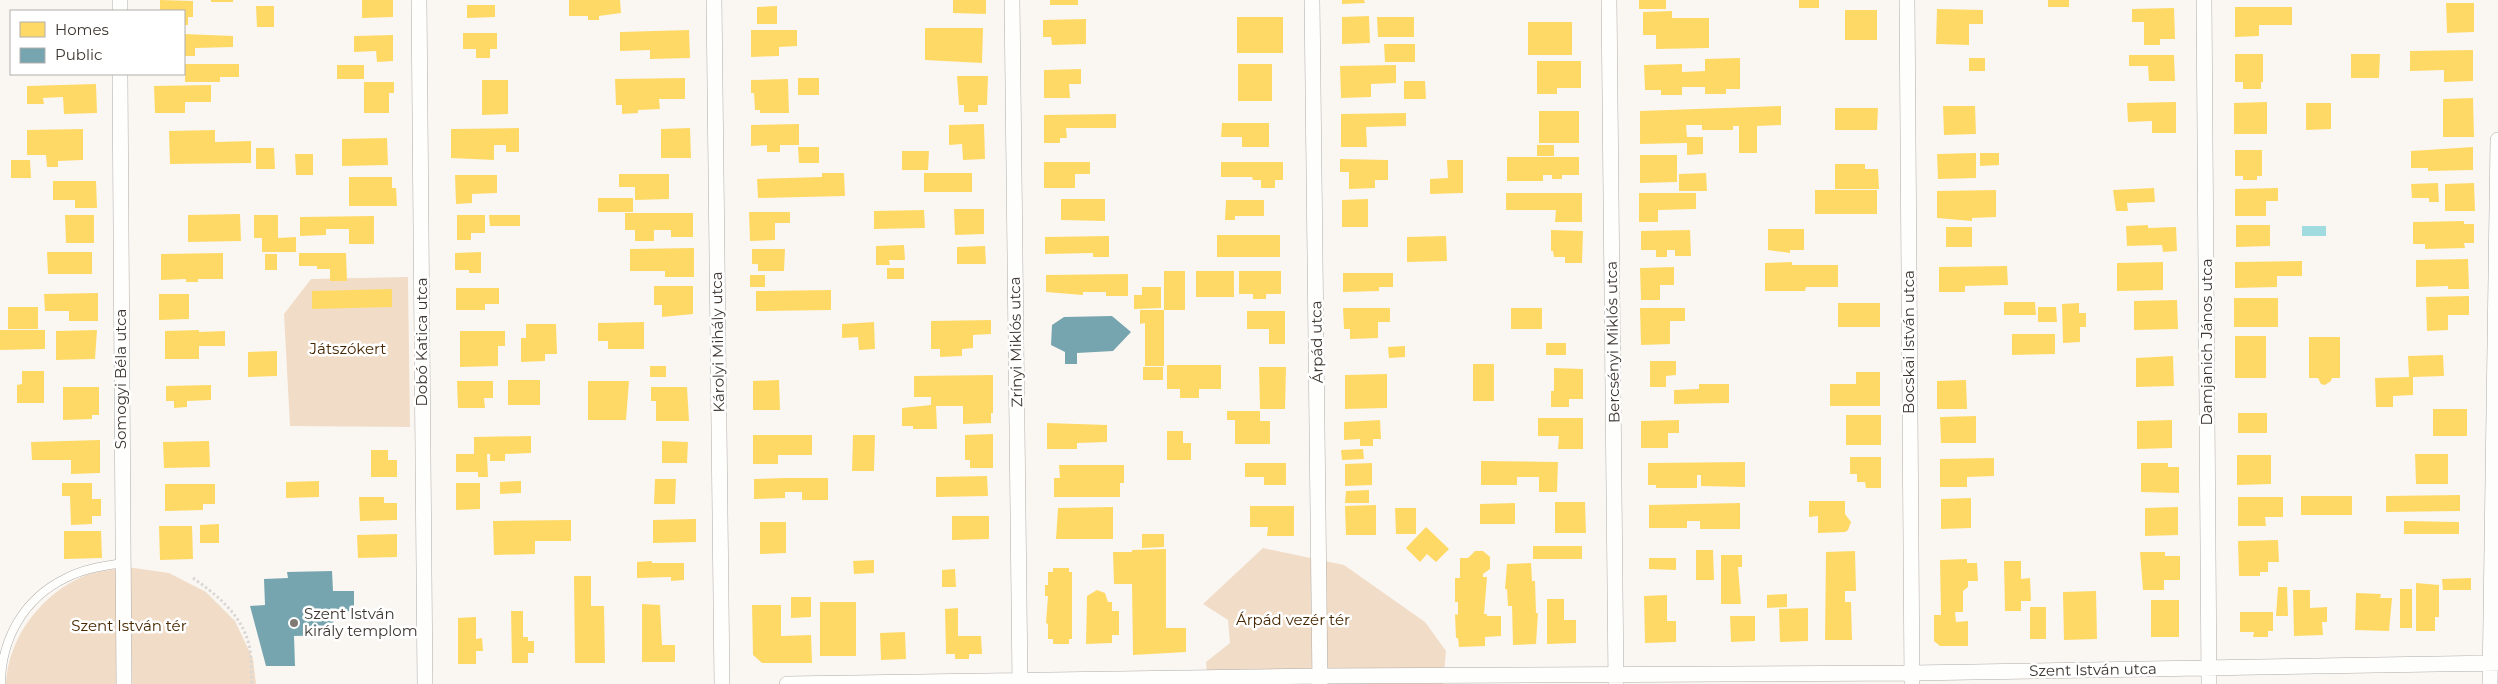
<svg xmlns="http://www.w3.org/2000/svg" width="2498" height="684" font-family="Montserrat,sans-serif">
<rect width="100%" height="100%" fill="#faf7f3"/>
<!-- green -->
<path fill="#f1dcc7" d="M408 277 410 427 290 426 284 314 311 279Z
M1263 548 1344 565 1425 622 1446 651 1443 684H1208L1206 662 1230 643 1228 620 1203 604Z
M127 567 169 573 206 592 235 621 253 659 256 684H6C8 637 42 593 86 575 98 571 114 570 127 567Z"/>
<!-- water -->
<path fill="#a0dcdf" d="M2302 226H2326V236H2302Z"/>
<!-- homes -->
<path fill="#ffd966" d="M160 0 193 1V17H188V25H184V11H160Z
M211 0H233V2H211Z
M362 0H393V17L362 18Z
M569 0H620L621 13 599 16V20H588V16H569Z
M953 0H986V14L953 13Z
M1050 0H1078V5H1050Z
M1342 0H1364L1365 3 1342 4Z
M1639 0H1666V9H1639Z
M1799 0H1819V8H1799Z
M2048 0H2069V7H2048Z
M2446 3H2474V32L2447 33Z
M467 5H495V17L467 18Z
M256 6H274V27H257Z
M777 6V24H757V7Z
M2235 7H2292V25H2259V36L2235 37Z
M2174 8 2175 39H2160V45H2144V22H2132V9Z
M1937 9 1983 10V24H1969V45L1936 44Z
M1845 10H1877V40H1845Z
M1672 11V18H1709V48L1656 49V35H1643V12Z
M1369 16 1370 43 1342 44V17Z
M1237 17H1283V53H1237Z
M1377 17H1414V37H1378Z
M1086 19V44L1052 45 1051 37H1043V20Z
M1528 22H1572V55H1528Z
M925 28H983L982 63 925 60Z
M689 30 690 58 650 59V50L620 51V32Z
M751 30H797V46L779 47V56L751 57Z
M463 33H497V49H490V58H476V49H463Z
M184 34 233 36V47L195 48V56H184Z
M393 35V61L377 62 376 51 354 52V36Z
M1384 44H1415V62H1385Z
M2473 50V81L2444 82V70L2410 71V51Z
M2235 54H2263V82H2261V89H2243V82H2235Z
M2351 54H2380L2379 78H2351Z
M2129 55H2174L2175 81H2149L2148 66H2129Z
M1740 58V89H1726V94H1705V87H1682V95H1661V90H1645L1644 65 1682 64V72L1705 71V59Z
M1969 58H1985V71H1969Z
M1537 61H1581V88H1557V94H1537Z
M185 64H239V77H220V82H185Z
M1238 64H1272V101H1238Z
M337 65H364V79H337Z
M1396 65V83L1371 84V97L1341 98 1340 66Z
M1081 69V84H1069L1070 98H1044V70Z
M957 76H988L987 105H978V112H964V105H959Z
M685 78V99H659L660 109 638 110V113L622 114V105H616L615 79Z
M798 78H819V95H798Z
M788 79 789 113H760V110H755L754 93H751V80Z
M482 80H508V114L482 115Z
M1404 81H1425L1426 99H1404Z
M364 82H394V93H389V113H364Z
M96 84 97 113 64 114 63 97 43 98 44 104H27V86Z
M211 85V102H185V113H155L154 86Z
M2473 98 2474 137H2443V99Z
M2176 102V133H2152V121L2128 122 2127 103Z
M2267 102V134H2234V103Z
M2306 103H2331V129L2306 130Z
M1781 106V125L1757 126V153H1739V126H1733V130H1702V125H1686L1687 137H1703V154L1687 155V143L1640 144V111Z
M1943 106H1975L1976 134 1944 135Z
M1835 108H1878L1877 130H1835Z
M1539 111H1579V143H1539Z
M1406 113V126L1366 127 1367 147H1341V114Z
M1116 114V128H1066L1067 138H1060V143H1044V115Z
M1222 123H1269V147H1242V137H1221Z
M799 124V145H780V152H767V145L751 146V125Z
M984 124 985 159 963 160 962 144 949 145V125Z
M519 128V152H506V145H494V160L451 158V129Z
M690 128 691 158H661V129Z
M83 129V160L58 161V167H47L46 155H27V130Z
M215 130V142L251 141V163L170 164 169 131Z
M387 138 388 165 342 166V139Z
M1537 145H1554V156H1537Z
M798 147H819V163H799Z
M2473 147V170L2428 171V168H2411V151Z
M256 148H274L275 169H256Z
M2235 150H2262V176H2257V180H2243V176H2235Z
M902 151H929L928 170H902Z
M1976 153V178L1938 179 1937 154Z
M1980 153H1999V165L1980 166Z
M295 154H313V175H296Z
M1640 155H1677V182L1640 183Z
M1507 157H1579V175H1562V179H1552V175H1543V181H1507Z
M1340 159 1388 160V180H1375V188L1349 189V172H1340Z
M11 160H30L31 178H11Z
M1447 160H1463V193L1430 194V179L1448 178Z
M1044 162H1090V174H1075V188H1044Z
M1221 162H1283V180H1275V188H1261V180H1253L1252 177H1221Z
M1835 164H1865V169H1878L1879 189H1835Z
M822 173H844L845 196 758 198 757 179 822 177Z
M924 173H972V192H924Z
M1706 173 1707 191H1679V174Z
M619 174H669V199L635 200V187H619Z
M455 175H497V193L472 194V203L456 204Z
M349 177H392V188H396L397 206H349Z
M53 181H96L97 208H75V200H53Z
M2438 183 2439 202H2429V198H2412L2411 184Z
M2474 183 2475 211H2445V184Z
M2154 188 2155 202 2127 203 2128 211H2116L2113 190Z
M2278 188V201H2266V216H2235V189Z
M1815 190H1877V214H1815Z
M1996 190V217L1972 218V221L1937 218V191Z
M1506 193H1582V222H1555L1556 210H1506Z
M1639 193H1696V209L1658 210V222H1639Z
M598 198H633V212H598Z
M1061 199H1105V221L1061 220Z
M1368 199V227H1342V200Z
M1226 200H1264V216H1235V220H1225Z
M954 209H984V234L955 235Z
M924 210 925 228 874 229V211Z
M749 212H790V223H775V240L750 241Z
M625 213H693V237H671V230H654V241H635V230H625Z
M240 214 241 241 188 242V215Z
M65 215H94V243H66Z
M254 215H278V238L296 237V252H262V238H254Z
M457 215H485V233H471V240H457Z
M489 215H520V226H490Z
M374 216V244H349V229H326V235L300 236V217Z
M2464 221V224H2474V243H2464L2465 248 2425 249V244H2413V222Z
M2148 225V228L2176 227 2177 251 2163 252 2162 245 2127 246 2126 226Z
M2236 225H2270V246L2236 247Z
M1946 227H1972V247H1946Z
M1768 229H1804V250H1790V253L1768 250Z
M1551 230 1583 231 1582 263H1565V257H1554L1553 251H1551Z
M1690 230 1691 256H1675V250H1667V257H1656V250H1641V231Z
M1217 235H1280V257H1217Z
M1109 236V257H1093V253L1045 254V237Z
M1446 236 1447 261 1407 262V237Z
M904 245 905 260H889L890 265H876V246Z
M985 246 986 264H957V247Z
M694 248V277H665V271H630V249Z
M752 249H785L784 271H758V264H752Z
M47 252H92V274H48Z
M481 252V273H469V270H455V253Z
M223 253V279H198V282H186V279L161 280V254Z
M299 253H346L347 281H330V269H317V266H299Z
M265 254H277V270H265Z
M2468 259 2469 289H2448V286L2416 287V260Z
M2302 261V276H2277V287L2235 288V262Z
M1792 262V265H1838V287H1806L1805 291H1765V263Z
M2163 262V290L2117 291V263Z
M2007 266 2008 285 1965 286V292H1939V267Z
M1674 267V285H1660V300H1641L1640 268Z
M887 268H904V279H887Z
M1164 271H1185V310H1164V366H1145V323L1140 324V310H1164Z
M1196 271H1234V297H1196Z
M1239 271H1281V294H1266V299H1253V294H1239Z
M1343 273H1393V287H1379V291L1343 292Z
M1128 274V296H1106V292H1083V295L1046 292V275Z
M750 275H765V287H750Z
M654 286H693V314L662 317V305H654Z
M1142 287H1161V308L1134 309V295H1142Z
M456 288H499V304H485V310H456Z
M392 289V307L312 309V291Z
M831 290V310L756 311V291Z
M98 293V321H69V311H45L44 294Z
M159 294H189V319L159 320Z
M2469 296V315H2448V330L2427 331 2426 297Z
M2234 298H2278V327H2234Z
M2177 300 2178 329 2134 330V301Z
M2004 302H2035L2036 315H2004Z
M1838 303H1880V327H1838Z
M2079 303V313H2086V327H2080V342L2063 343 2062 304Z
M8 307H38V329H8Z
M2038 307H2056L2057 322H2038Z
M1343 308H1390V322H1378V338L1350 339V329H1344Z
M1511 308H1542V329H1511Z
M1640 308H1685V321H1670V344L1641 345Z
M1247 311H1285V344H1269V329H1247Z
M991 320V334L973 335V348L962 349V356L940 357V349H931V321Z
M644 322V349H608V341H598V323Z
M874 322 875 349 859 350 858 337 842 338V324Z
M526 324H556L557 354H545V361L521 362V338H526Z
M0 330H45V349L0 350Z
M97 330 95 359 56 360V331Z
M199 330V332L225 331V346H199V359H165V331Z
M460 331H505V346H498V366L460 367Z
M2012 334H2055V354L2012 355Z
M2235 336H2266V378H2235Z
M2309 337H2340V378H2332L2331 381 2325 385 2321 384 2318 378H2309Z
M1546 343H1566V355H1546Z
M1405 346V357L1389 358 1388 347Z
M277 351V376L248 377V352Z
M2443 355 2444 376 2413 377V395L2393 396V407H2376L2375 378 2409 377 2408 356Z
M2173 356 2174 386 2136 387V358Z
M1650 361H1676V375L1666 376V387H1650Z
M1473 364H1494V401H1473Z
M1167 365H1221V389H1199V398H1180V389H1167Z
M650 366H666V377H650Z
M1143 367H1163V380H1143Z
M1259 367H1286L1285 409H1260Z
M1554 368 1583 369V399H1569V407H1551V391H1554Z
M22 371H44V403H17V385L22 384Z
M1856 372H1880V406H1830V384H1856Z
M1387 374V408L1345 409V375Z
M993 375V413H991V423L963 424V406H936L937 429H913V426H902V408L931 405V397H914V376Z
M508 380H540V405H508Z
M779 380 780 410H753V381Z
M1966 380 1967 409H1937V381Z
M457 381H493V398H484L485 408H458Z
M588 381H629L626 420H588Z
M1699 384H1729V403L1674 404V390L1699 389Z
M211 385V400L187 401V407L174 408V401H166V386Z
M63 387H99V415H92V419L63 420Z
M651 387H687L689 421H656V401H651Z
M2433 409H2467V436H2433Z
M1227 411H1260V421H1270V444H1235V420H1227Z
M2238 413H2267V433H2238Z
M1846 415H1881V445H1846Z
M1976 416V443H1941L1940 417Z
M1538 418H1583V449H1558L1559 436H1538Z
M1380 420 1381 439H1373V446H1360V439L1344 440V422Z
M1679 420V433H1668V448H1641V421Z
M2172 420V448L2137 449V421Z
M1047 423 1107 425V442L1077 443V449H1047Z
M1167 431H1183V443H1191V460H1167Z
M993 434V468H970V460H965V435Z
M753 435H812V455H778V464H753Z
M853 435H875L874 471H852Z
M531 436V453L505 454V461H490V454H487L488 477H478V472H456V454H474V437Z
M100 440V473L71 474V460H32L31 442Z
M209 441 210 467 164 468 163 442Z
M662 441 688 442 687 463H662Z
M1363 449 1364 459 1342 460 1341 450Z
M371 450H388V460H397V477H371Z
M2415 454H2448V484H2416Z
M2237 455H2271V484L2237 485Z
M1850 457H1881V488H1866L1865 482H1857V474H1850Z
M1994 458V476L1967 477V487H1940V459Z
M1481 461 1558 462 1557 492H1539V477H1517V485H1481Z
M1745 462V487L1701 486V475H1697V488H1656V485H1648V463Z
M1245 463H1286V485H1264V477H1245Z
M1372 463V485L1345 486V464Z
M2141 463H2168V467H2179V493L2141 492Z
M1059 465H1124V483H1120V497H1054V478H1060Z
M987 476 988 496 936 497V477Z
M785 478H828V500H802V492H785V498L754 499V479Z
M655 479H676L675 504H654Z
M319 481V497L286 498V482Z
M521 481V493L500 494V482Z
M62 483H92V499H101V516H92V524L71 525 70 496H62Z
M456 483H480V509L456 510Z
M165 484H215V504H203V510L165 511Z
M1369 490V503H1345L1346 491Z
M2460 495V511L2386 512V496Z
M2301 496H2352V515H2301Z
M359 497H384V503H397V520L360 521Z
M2238 497H2283V517H2265L2266 526H2238Z
M1971 498V528L1941 529V499Z
M1809 501H1845V514L1851 522 1848 530 1845 532 1818 533V516L1809 517Z
M1555 502H1585L1586 533H1555Z
M1515 503V524H1480V504Z
M1740 503V529H1700V521H1687V528H1649V505Z
M1376 505V535H1346L1345 506Z
M1250 506H1294V536H1267L1268 527H1250Z
M1113 507V539H1056L1058 508Z
M2178 507V535L2145 536V508Z
M1395 508H1416V534H1396Z
M952 516H989V539L952 540Z
M696 519V542L653 543V520Z
M571 520V541H535V554L494 555 493 521Z
M2404 521 2459 522V534H2404Z
M760 522H786V553L760 554Z
M219 524V543H200V525Z
M159 526H192L193 559 160 560Z
M1426 527 1449 549 1436 562 1427 554 1420 562 1406 548Z
M64 531H101L102 558 64 559Z
M397 534V557L358 558 357 535Z
M1142 534H1164V547L1142 548Z
M2278 540 2279 562H2268V572H2260V576H2239L2238 541Z
M1533 546H1582V559H1533Z
M1166 549V628H1186V652L1133 655 1132 584H1114L1113 552H1132V550Z
M1696 550H1713L1714 580H1696Z
M1475 551H1483L1490 557V569L1483 574V577H1487L1484 614H1487V616H1501V636L1485 637V646L1459 647 1458 638H1456L1455 614 1458 615V602H1455V578H1460V558H1468Z
M1855 551 1856 591H1845V602H1851L1852 640H1825L1826 552Z
M2140 552H2165V556H2180V580H2164V590H2143Z
M1721 555H1742V567H1738L1741 604H1721Z
M1649 558H1676V570L1649 569Z
M1967 559V563H1977L1978 581H1968V587L1963 591V612H1955L1956 622 1968 621V646H1940L1934 641V615H1941L1940 560Z
M874 560V573L854 574 853 561Z
M652 561V563H684V580L671 581V577L637 578V562Z
M2004 561H2021V579L2030 578 2031 601H2021V611H2005Z
M1531 563 1532 581H1535L1536 613H1538L1536 644 1513 645 1512 606H1508L1507 589H1505L1507 564Z
M1053 568H1069V572H1072V639H1069V644H1053V639H1048V624L1046 623 1048 596H1045V585H1048V572H1053Z
M955 569 956 587H942V570Z
M574 576H591V606H604L605 663H575Z
M2471 578V590H2443L2442 579Z
M2416 583 2439 585V617H2435V631H2416Z
M2278 587H2287L2288 616H2276Z
M2400 589H2412V628H2400Z
M1097 590 1105 593 1108 602H1112V611H1119V635H1112V643L1086 644 1087 596Z
M2293 590H2310V608L2327 607V622H2322L2323 635 2294 636Z
M2096 591 2097 639 2064 640 2063 592Z
M2356 593 2381 594 2380 598H2392L2389 631 2355 630Z
M1787 594V607L1767 608V595Z
M1667 595V621H1676V642L1645 643 1644 596Z
M791 597H811V617L791 618Z
M1547 599H1564V620H1576V643L1547 644Z
M2151 600H2179V637H2151Z
M820 602H856V656H820Z
M642 604 660 605 662 645H675V662H642Z
M752 605H781V636L811 635 812 663H762L753 655Z
M2030 607H2046V639H2030Z
M958 608V636H981L982 654H969V659H955V654H946L945 609Z
M1808 608V641L1780 642 1779 609Z
M511 611H523V637H528V641H534V653H528V663H512Z
M2240 612H2273V631H2268V637H2253L2254 632H2240Z
M1730 616H1755V641L1731 642Z
M476 617V639L482 638 483 651H476V664H458V618Z
M905 632 906 659 881 660 880 633Z"/>
<!-- public -->
<path fill="#76a5af" d="M1112 316 1131 332 1113 351 1077 353V364H1065V352L1051 345 1052 325 1064 317Z
M332 571 333 591H354V611L333 612 334 635 294 636 295 666H266L250 606 265 605 264 579 288 578 287 572Z"/>
<g fill="none" stroke-linecap="round" stroke-linejoin="round">
<!-- lane casing -->
<g stroke="#b0aca7" stroke-width="9">
<path id="lane" d="M1 684C1 639 24 598 66 578 83 569 103 566 122 563"/>
</g>
<!-- street casing -->
<g stroke="#b0aca7" stroke-width="16">
<path id="street" d="M120 0V11
M419 0 425 684
M714 0 722 684
M1012 0 1020 684
M1312 0 1320 684
M1609 0 1616 684
M1907 0 1912 684
M2204 0 2209 684
M120 74 124 684
M787 684 1320 676 1912 673 2498 663
M2490 684 2498 140"/>
</g>
<!-- path -->
<path stroke="#d9d8d6" stroke-width="3" stroke-dasharray="2.5 2.5" stroke-linecap="butt" d="M193 578C217 595 242 615 249 645 252 657 251 672 252 684"/>
<!-- lane -->
<use href="#lane" stroke="#fefefd" stroke-width="8"/>
<!-- street -->
<use href="#street" stroke="#fefefd" stroke-width="15"/>
</g>
<!-- markers -->
<circle fill="#7f7a74" stroke="#fff" stroke-width="2" cx="294" cy="623" r="5"/>
<g text-anchor="middle" stroke-width="5" stroke-linejoin="round" paint-order="stroke">
<!-- street labels -->
<g font-size="15" fill="#3d3630" stroke="#fff">
<text transform="translate(422 342) rotate(-90)" y="5">Dobó Katica utca</text>
<text transform="translate(718 342) rotate(-91)" y="5">Károlyi Mihály utca</text>
<text transform="translate(1016 342) rotate(-91)" y="5">Zrínyi Miklós utca</text>
<text transform="translate(1317 342) rotate(-91)" y="5">Árpád utca</text>
<text transform="translate(1613 342) rotate(-91)" y="5">Bercsényi Miklós utca</text>
<text transform="translate(1909 342) rotate(-90)" y="5">Bocskai István utca</text>
<text transform="translate(2207 342) rotate(-90)" y="5">Damjanich János utca</text>
<text transform="translate(121 379) rotate(-90)" y="5">Somogyi Béla utca</text>
<text transform="translate(2093 670) rotate(-1)" y="5">Szent István utca</text>
</g>
<!-- park labels -->
<g font-size="15" fill="#472700" stroke="#fff">
<text x="348" y="354">Játszókert</text>
<text x="1293" y="625">Árpád vezér tér</text>
<text x="129" y="631">Szent István tér</text>
</g>
<!-- poi labels -->
<g font-size="15" fill="#3d3630" stroke="#fff" text-anchor="start">
<text x="304" y="619">Szent István<tspan x="304" dy="17">király templom</tspan></text>
</g>
</g>
<!-- legend -->
<rect x="10" y="10" width="175" height="65" fill="#ffffff" stroke="#b1afac"/>
<rect x="20" y="22" width="25" height="15" fill="#ffd966" stroke="#b1afac"/>
<text x="55" y="35" font-size="15" fill="#3d3630">Homes</text>
<rect x="20" y="48" width="25" height="15" fill="#76a5af" stroke="#b1afac"/>
<text x="55" y="60" font-size="15" fill="#3d3630">Public</text>
</svg>
